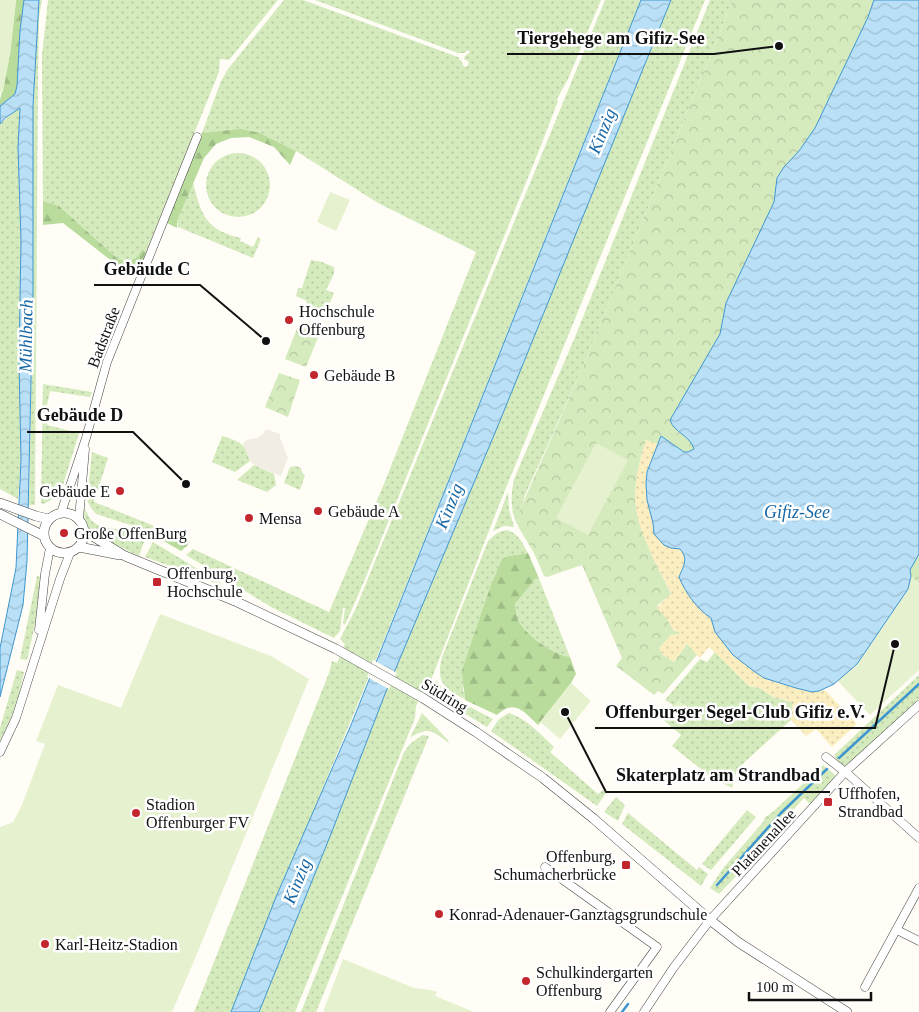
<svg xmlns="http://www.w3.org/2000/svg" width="919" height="1012" font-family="'Times New Roman',serif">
<defs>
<pattern id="grass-dots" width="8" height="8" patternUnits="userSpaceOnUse" patternTransform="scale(1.25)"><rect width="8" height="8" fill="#d5ebbd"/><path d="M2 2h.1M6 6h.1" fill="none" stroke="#b6c8a1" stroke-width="1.8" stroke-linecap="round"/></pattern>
<pattern id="forest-firs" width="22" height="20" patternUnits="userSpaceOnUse" patternTransform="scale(1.25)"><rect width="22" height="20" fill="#b9dc9c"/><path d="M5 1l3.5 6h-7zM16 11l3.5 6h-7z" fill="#9ebc85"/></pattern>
<pattern id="sand-dots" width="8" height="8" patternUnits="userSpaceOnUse" patternTransform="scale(1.25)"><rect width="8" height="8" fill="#fbeec1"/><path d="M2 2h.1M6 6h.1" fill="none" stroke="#d6cba5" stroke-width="1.8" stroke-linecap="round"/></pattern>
<pattern id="park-crowns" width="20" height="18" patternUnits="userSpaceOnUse" patternTransform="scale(1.25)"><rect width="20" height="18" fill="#d5ebbd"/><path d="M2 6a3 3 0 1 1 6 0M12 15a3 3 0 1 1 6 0" fill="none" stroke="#b6c8a1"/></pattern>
<pattern id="water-waves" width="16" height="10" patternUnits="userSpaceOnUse" patternTransform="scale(1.25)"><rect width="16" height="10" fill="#b9e0f7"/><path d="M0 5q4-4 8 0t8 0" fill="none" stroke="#9ebfd3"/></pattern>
</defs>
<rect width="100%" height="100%" fill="#fffdf5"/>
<!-- grass -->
<path fill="url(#grass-dots)" d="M39 0H42L39 17 38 76 35 505H29L33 291V106Z
M48 0H278L229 60 220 59 219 72 146 252 142 249 137 257 128 262 118 259 59 206 43 201 42 55Z
M284 0H303L458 57 462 62 463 66 467 67 469 62 464 59 465 56 470 52 468 50 465 53H458L315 0H601L568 79 557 99 558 101 540 148 363 584 345 625 343 623 345 608H343L340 631 334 638 271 607 186 555 193 549 329 612 384 484 476 252 378 203 296 151 260 133H202L221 81 228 69Z
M605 0H641C552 219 466 438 377 657 329 775 278 893 231 1012H194L329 673 332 661 337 663 345 644 340 639 356 608 373 566Z
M671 0H705L497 510 428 688H424L416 706 415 718 295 1012H259L331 834 385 694 497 428Z
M710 0H733L581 371 525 495 516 522C510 508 511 493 514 479L575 337Z
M20 107 18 147 21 241 19 361 21 460 18 499 0 489V124Z
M206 185a32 32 0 1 1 64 0a32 32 0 1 1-64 0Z
M193 182C201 214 205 230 241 238L240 241 253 247 258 237 261 239 253 258 178 227 177 221Z
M311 260 322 262 334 267V274L326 290 334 293 323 319 303 312 307 301 296 296 298 288H302Z
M43 384 92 392 90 397 50 391 46 410 47 425 79 433 60 495 44 504 41 503Z
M222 436C240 442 245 442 250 461L235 472 212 462Z
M92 452 108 458 94 502 157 527 153 532 96 514 91 508 87 500Z
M254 465 274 474 276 485 267 492 237 480Z
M296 466 301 468 302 473 305 475 300 490 284 483 290 467Z
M508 492 509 509 514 527 504 526 493 531Z
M84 508C87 512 89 520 96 524 110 532 134 526 145 539L139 556 92 533C86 525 84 518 84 508Z
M506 530C519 533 522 543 528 553L509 556 463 689 465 699C443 689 436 681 442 657L488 541 497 533Z
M153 542 158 545 221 583 219 585 180 567 167 565 145 557Z
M37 576 42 577 36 620 27 660 20 659Z
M538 576 570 657C554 655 525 635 518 620 516 615 516 608 515 604Z
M715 652 749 686 760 688 773 697 793 702 791 720 737 769 732 788 711 777 672 746 681 735 661 718 673 705 665 700 700 659 707 662Z
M17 670 24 672C19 697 12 719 0 741V728Z
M919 675V699L845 768 837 761 834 755Z
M436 680 447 695 493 719 487 727 432 694Z
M422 713 448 740 449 743C432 731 429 726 410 738Z
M509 713C526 718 541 735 554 747L550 752 598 794 603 790 606 793 597 806 491 731 499 719Z
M422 735 429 736 316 1012H301L404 752 410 744Z
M823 765 836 776 810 804 804 798 783 821 786 824 719 894 710 888 724 867 764 821V818L774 811Z
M616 797 625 805 618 821 604 812Z
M747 810 756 817 711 870 702 864Z
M628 813 697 870 699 867 708 874 701 886 622 824Z"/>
<!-- forest -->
<path fill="url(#forest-firs)" d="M16 0H24L20 30 17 86 15 94 0 106V100L10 54Z
M241 129 260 133 296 151 290 165 274 147 249 137 231 138 216 144 204 158 177 221V228L167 223 202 133Z
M43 201 59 206 118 259 128 262 137 257 142 249 146 252 136 276 113 262 63 223 43 225Z
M162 528 167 529 189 541 187 546 181 551 155 536Z
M528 553 538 576 515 604C516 608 516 615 518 620 525 635 554 655 570 657L576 674 571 683 538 725C523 711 515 699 497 715L465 700 462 670 490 588 502 559 509 556Z"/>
<!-- sand -->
<path fill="url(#sand-dots)" d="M646 440 658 444C654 453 650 462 647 471 642 491 653 514 654 534L671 548 680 549 683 552 685 563 681 572C688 590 694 608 711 618L715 632 733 655 755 672 764 678 819 691 825 690 857 724 832 747 816 729 806 736 791 720 793 702 773 697 760 688 749 686 709 647 700 658 687 644 674 662 663 655 659 648 671 635 679 634C670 629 664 616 657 608L671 593C658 566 640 538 636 508 633 486 639 461 646 440Z"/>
<!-- park -->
<path fill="url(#park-crowns)" d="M733 0H874L868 17 815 128 799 151 784 167 777 178 774 202 726 303 720 334 670 420 677 431 692 442 694 449 688 452H684L662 436 658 444 646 440C639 461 633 486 636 508 641 539 658 566 671 594L658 605 657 608 666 618 674 631 679 632V634L671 635 659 648 663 655 674 662 687 644 697 655 663 694 658 691 654 695 616 666 622 658 582 565 547 577 544 576 534 553 519 528 516 522 518 514 581 371Z
M298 326 319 335 306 367 285 359Z
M279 373 300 380 288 417 265 407Z
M919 554V584L911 576 910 570Z"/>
<!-- pitch -->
<path fill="#e6f2cf" d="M0 0H16L10 54 3 92H0Z
M330 192 350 200 336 231 317 222Z
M596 443 628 460 588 535 556 518Z
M911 576 919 584V670L870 715 837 680 857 664 885 624 908 589Z
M160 614 271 656 309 679 194 961 172 1012H0V827L13 822 22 805 45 744 36 741 58 685 121 708Z
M571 683 591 701 560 739 540 722Z
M679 700 686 706 674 720 667 714Z
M343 959 414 988C422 989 429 989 437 992L435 996 474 1012H323Z"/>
<!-- plaza -->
<path fill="#f1ede2" d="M266 429 280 434V438L288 458 281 476 254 465 250 461 243 444 246 440 257 438 263 434Z"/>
<!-- water -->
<path fill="url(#water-waves)" stroke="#3f96cf" d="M24 0H39L33 106V291L27 561 23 605 0 697V648L16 568 21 460 19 361 21 241 18 147 20 108 5 118 0 124V106L15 94 17 86 20 30Z
M641 0H671L497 428 385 694 331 834 259 1012H231L276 897 351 725Z
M874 0H919V554L910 570 911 576 908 589 857 664 834 684 819 691 812 692 796 688 764 678 755 672 733 655 715 632 711 618C697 609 685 592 679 577 683 567 689 559 680 549L671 548 664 545 654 534 653 523 647 500 646 483 647 472 661 436 684 452H688L694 449C690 435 674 433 670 420L720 334 726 303 774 202 777 178 784 167 799 151 815 128 868 17Z"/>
<!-- pier -->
<path fill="#fffdf5" d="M373 660 397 673 389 689 367 677Z"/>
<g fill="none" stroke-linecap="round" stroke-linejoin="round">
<!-- stream -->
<path stroke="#3f96cf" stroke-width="2.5" d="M839 758 919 684
M717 885 781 813 827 769
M622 1012 628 1004"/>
<!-- minor casing -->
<g stroke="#444" stroke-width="9">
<path id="minor" d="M61 513 86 438 107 362 197 137
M79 519 85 449
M39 630 45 574 50 548
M0 752 16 718 60 579 70 553
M826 757 849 775 919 838
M545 867 657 947 610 1012
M897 930 919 941
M865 987 919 888
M644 1012 674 967 710 920 845 772 919 705"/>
</g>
<!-- tertiary casing -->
<g stroke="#444" stroke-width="10">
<path id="tertiary" d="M0 503 36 516 49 519
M44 533a20 20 0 1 1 40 0a20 20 0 1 1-40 0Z
M0 514 44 536
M84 531 125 556 235 601 336 649 423 698 476 732 543 778 594 819 710 920 738 942 847 1012
M79 547 120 555"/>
</g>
<!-- minor -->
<use href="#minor" stroke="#fff" stroke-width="8"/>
<!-- tertiary -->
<use href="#tertiary" stroke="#fff" stroke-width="9"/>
</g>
<!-- markers -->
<g fill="#c4262e" stroke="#fff" stroke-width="2">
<circle cx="289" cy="320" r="5"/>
<circle cx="314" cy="375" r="5"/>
<circle cx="120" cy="491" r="5"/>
<circle cx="318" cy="511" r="5"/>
<circle cx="249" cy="518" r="5"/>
<circle cx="64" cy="533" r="5"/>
<rect x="152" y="577" width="10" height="10" rx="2.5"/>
<rect x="823" y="797" width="10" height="10" rx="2.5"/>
<circle cx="136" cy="813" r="5"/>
<rect x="621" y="860" width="10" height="10" rx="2.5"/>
<circle cx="439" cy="914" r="5"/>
<circle cx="45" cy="944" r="5"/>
<circle cx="526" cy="981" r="5"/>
</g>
<g text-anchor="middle" stroke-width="5" stroke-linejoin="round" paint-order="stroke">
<!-- poi labels -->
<g font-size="16" fill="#111" stroke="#fff" text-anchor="start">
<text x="299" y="317">Hochschule<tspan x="299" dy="18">Offenburg</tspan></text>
<text x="324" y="381">Gebäude B</text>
<text x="110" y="497" text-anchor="end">Gebäude E</text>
<text x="328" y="517">Gebäude A</text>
<text x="259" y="524">Mensa</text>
<text x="74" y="539">Große OffenBurg</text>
<text x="167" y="579">Offenburg,<tspan x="167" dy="18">Hochschule</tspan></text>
<text x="838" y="799">Uffhofen,<tspan x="838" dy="18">Strandbad</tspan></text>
<text x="146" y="810">Stadion<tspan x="146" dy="18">Offenburger FV</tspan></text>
<text x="616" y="862" text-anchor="end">Offenburg,<tspan x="616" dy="18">Schumacherbrücke</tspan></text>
<text x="449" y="920">Konrad-Adenauer-Ganztagsgrundschule</text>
<text x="55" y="950">Karl-Heitz-Stadion</text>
<text x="536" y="978">Schulkindergarten<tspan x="536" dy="18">Offenburg</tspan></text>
</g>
<!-- street labels -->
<g font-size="16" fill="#111" stroke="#fff">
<text transform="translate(103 337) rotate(-69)" y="6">Badstraße</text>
<text transform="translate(445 695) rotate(31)" y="6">Südring</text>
<text transform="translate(763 842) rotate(-47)" y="6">Platanenallee</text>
</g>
<!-- water labels -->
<g font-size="18" font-style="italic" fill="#1768a6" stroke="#fff">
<text transform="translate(602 131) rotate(-68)" y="6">Kinzig</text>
<text transform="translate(26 336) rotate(-89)" y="6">Mühlbach</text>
<text transform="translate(449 506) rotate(-68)" y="6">Kinzig</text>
<text x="797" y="518">Gifiz-See</text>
<text transform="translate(297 881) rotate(-68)" y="6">Kinzig</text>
</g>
</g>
<!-- callouts -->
<path fill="none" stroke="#111" stroke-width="2" d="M779 46L714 54H507M266 341L200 285H94M186 484L133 432H27M895 644L875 728H595M565 712L606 792H830"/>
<g fill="#111" stroke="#fff" stroke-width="2">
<circle cx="779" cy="46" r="5"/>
<circle cx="266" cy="341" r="5"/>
<circle cx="186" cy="484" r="5"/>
<circle cx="895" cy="644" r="5"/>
<circle cx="565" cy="712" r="5"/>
</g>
<g font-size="18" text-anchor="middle" font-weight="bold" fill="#111" stroke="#fff" stroke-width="5" stroke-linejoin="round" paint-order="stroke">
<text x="611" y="44">Tiergehege am Gifiz-See</text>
<text x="147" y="275">Gebäude C</text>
<text x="80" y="421">Gebäude D</text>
<text x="735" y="718">Offenburger Segel-Club Gifiz e.V.</text>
<text x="718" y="781">Skaterplatz am Strandbad</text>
</g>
<!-- scale -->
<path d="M749 992v8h122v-8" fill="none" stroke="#111111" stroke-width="2.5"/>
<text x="756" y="992" font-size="15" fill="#111111" stroke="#ffffff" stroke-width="4" paint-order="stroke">100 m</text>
</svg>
